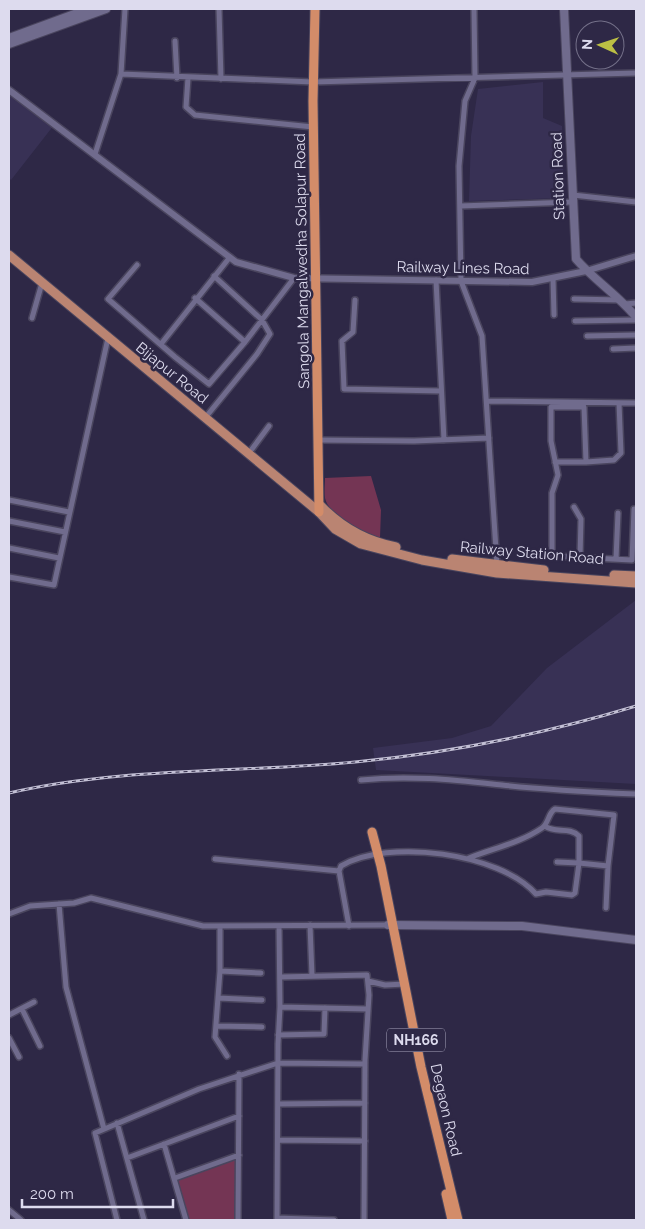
<svg xmlns="http://www.w3.org/2000/svg" width="645" height="1229" font-family="Raleway,sans-serif">
<rect width="100%" height="100%" fill="#2e2846"/>
<!-- built -->
<path fill="#383155" d="M543 82V118L562 126 564 198 469 201 471 136 478 89Z
M9 91 54 125 11 180 9 178Z
M636 600V784L376 770 373 748 452 738 491 726 547 668Z"/>
<!-- green -->
<path fill="#743554" d="M371 476 381 510 380 538C365 535 328 515 325 498 324 492 325 484 325 478Z
M237 1157 236 1220H188L177 1179Z"/>
<g fill="none" stroke-linecap="round" stroke-linejoin="round">
<!-- minor casing -->
<g stroke="#4a455e" stroke-width="8">
<path id="minor" d="M219 9 221 79
M474 9 475 78 465 101 459 166 461 281 482 336 497 565
M175 41 177 78
M121 74 313 82 636 73
M188 78 186 107 195 115 313 127
M95 154 121 74 125 9
M573 195 636 202
M460 206 573 202
M137 265 108 299 175 357 209 384 245 342 294 278
M553 278 554 315
M436 280 444 440
M195 298 245 342
M574 299 619 300
M355 300 353 332 342 341 344 389 441 391
M625 304 636 303
M32 318 42 283
M575 321 636 320
M587 336 636 335
M161 344 230 257
M613 349 636 348
M487 401 636 403
M205 418 257 354 270 334 262 320 214 276
M318 440 414 441 489 438
M252 449 269 426
M555 462H586L584 407H551V441L558 475 552 493V556L632 560 634 509H636
M586 462 614 460 621 453 619 403
M9 500 69 512
M574 507 581 519 580 557
M9 521 65 532
M9 548 59 558
M616 559 618 513
M9 577 54 585 108 338
M361 780C410 775 454 780 502 785 547 790 591 792 636 794
M545 826C555 834 569 826 579 836V863L557 862
M469 858C494 848 520 843 542 828 549 823 548 813 555 809L614 815 608 866
M215 859 339 871
M59 904 66 987 104 1129
M9 914 30 906 74 903 91 898 203 926 388 925
M310 925 312 976
M220 926V971L215 1037 227 1056
M349 926 339 871 341 866C388 838 500 853 536 894L546 892 572 895 575 893 579 863 608 866 606 908
M220 971 261 973
M281 977 367 975 369 995 365 1060 364 1220
M368 981 385 985 405 984
M218 998 262 1000
M280 1007 368 1009
M22 1009 40 1046
M9 1015 34 1002
M216 1026 262 1027
M278 1035 324 1034 325 1008
M9 1038 19 1057
M278 1104 365 1103
M117 1123 144 1220
M278 1140 365 1141
M164 1144 186 1220
M127 1158 239 1116
M175 1178 239 1155
M9 1210 21 1220
M277 1218 334 1220
M117 1220 95 1133 199 1089 278 1063 365 1064
M238 1220 239 1074
M277 1220 278 1044 280 1007 279 926"/>
</g>
<!-- tertiary casing -->
<g stroke="#4a455e" stroke-width="9">
<path id="tertiary" d="M9 90 236 262 294 278 532 282 586 271 636 256"/>
</g>
<!-- secondary casing -->
<g stroke="#4a455e" stroke-width="10">
<path id="secondary" d="M564 9 576 259C594 280 618 295 636 317
M9 38 88 9
M9 44 106 9
M388 925 522 926 636 940"/>
</g>
<!-- primary casing -->
<g stroke="#4a455e" stroke-width="11">
<path id="primary" d="M9 255 319 512 335 529 361 544 422 560 497 573 636 583
M321 506C342 528 366 541 396 547
M452 559 544 570
M614 575 636 576"/>
</g>
<!-- trunk casing -->
<g stroke="#4a455e" stroke-width="11">
<path id="trunk" d="M315 9 313 101 319 512
M372 832 381 866 421 1067 458 1220
M446 1194 452 1220"/>
</g>
<!-- minor -->
<use href="#minor" stroke="#706b8d" stroke-width="5"/>
<!-- tertiary -->
<use href="#tertiary" stroke="#706b8d" stroke-width="6"/>
<!-- secondary -->
<use href="#secondary" stroke="#706b8d" stroke-width="8"/>
<!-- primary -->
<use href="#primary" stroke="#ba8472" stroke-width="9"/>
<!-- trunk -->
<use href="#trunk" stroke="#d38c69" stroke-width="9"/>
<!-- rail casing -->
<g stroke="#c2bfd4" stroke-width="3">
<path id="rail" d="M9 793C123 767 239 773 355 762 450 753 544 734 636 706"/>
</g>
<!-- rail -->
<use href="#rail" stroke="#2e2846" stroke-width="1" stroke-dasharray="4" stroke-linecap="butt"/>
</g>
<g text-anchor="middle" stroke-width="5" stroke-linejoin="round" paint-order="stroke">
<!-- shield labels -->
<rect fill="#2e2846" stroke="#a8a5bc" stroke-width="1" x="387" y="1028.5" width="58" height="23" rx="4"/>
<g font-size="14" font-weight="bold" fill="#dddbee">
<text x="416" y="1045">NH166</text>
</g>
<!-- street labels -->
<g font-size="15" fill="#dddbee" stroke="#2e2846">
<text transform="translate(558 176) rotate(-92)" y="5">Station Road</text>
<text transform="translate(302 261) rotate(-91)" y="5">Sangola Mangalwedha Solapur Road</text>
<text transform="translate(463 268) rotate(1)" y="5">Railway Lines Road</text>
<text transform="translate(172 373) rotate(39)" y="5">Bijapur Road</text>
<text transform="translate(532 553) rotate(5)" y="5">Railway Station Road</text>
<text transform="translate(446 1110) rotate(77)" y="5">Degaon Road</text>
</g>
</g>
<!-- border -->
<rect width="645" height="1229" fill="none" stroke="#dddbee" stroke-width="20"/>
<!-- north arrow -->
<g transform="translate(600 45) rotate(273)"><circle r="24" fill="#2e2846" stroke="#747089"/>
<path d="M0-4L9 19L0 12L-9 19Z" fill="#bcbf44"/>
<text y="-8" font-size="14" font-weight="bold" text-anchor="middle" fill="#dddbee">N</text>
</g>
<!-- scale -->
<path d="M22 1199v8h151v-8" fill="none" stroke="#dddbee" stroke-width="2.5"/>
<text x="30" y="1199" font-size="15" fill="#dddbee" stroke="#2e2846" stroke-width="4" paint-order="stroke">200 m</text>
</svg>
